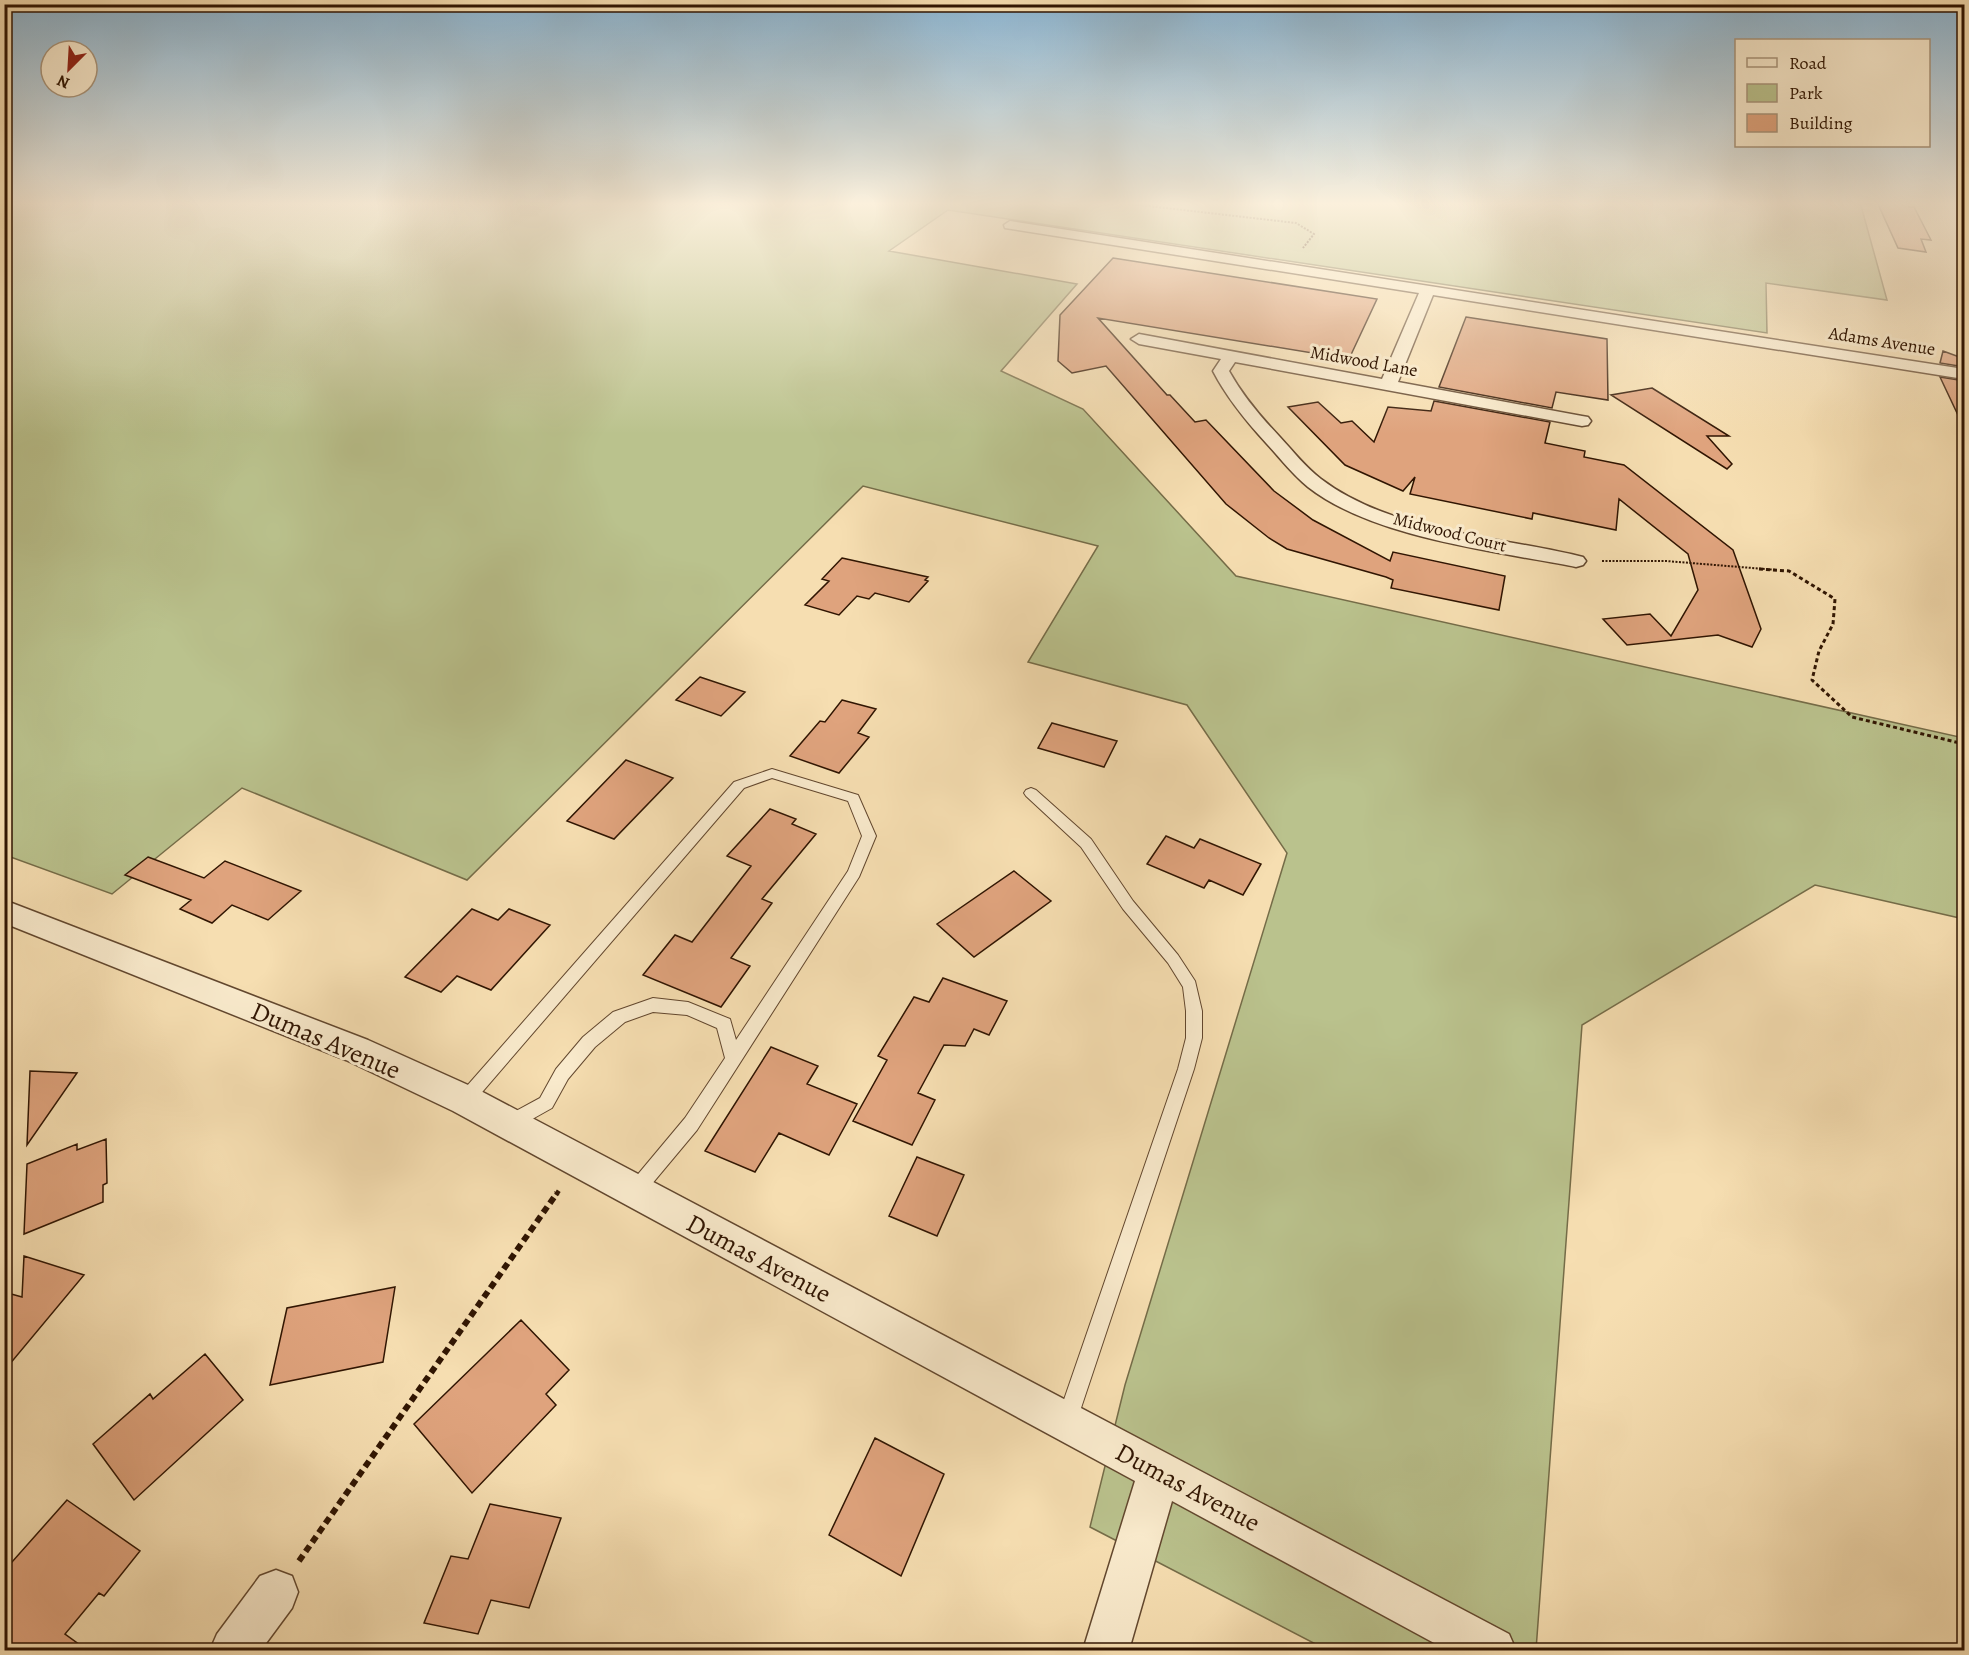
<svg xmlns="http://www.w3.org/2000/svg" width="1969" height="1655" font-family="Alegreya,serif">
<rect width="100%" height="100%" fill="#f6deb1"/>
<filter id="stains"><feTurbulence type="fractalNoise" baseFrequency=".00333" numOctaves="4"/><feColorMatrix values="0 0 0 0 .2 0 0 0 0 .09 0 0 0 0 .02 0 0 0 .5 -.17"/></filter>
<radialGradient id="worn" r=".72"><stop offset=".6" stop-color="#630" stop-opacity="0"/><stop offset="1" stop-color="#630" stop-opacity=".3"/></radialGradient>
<!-- green -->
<path fill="#bac28d" stroke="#756c48" stroke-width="1.5" d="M4 202H1860L1887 300 1766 283 1767 333 948 210 889 251 1077 284 1001 371 1083 409 1236 576 1964 738V919L1815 885 1582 1025 1536 1650H1327L1090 1527 1125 1385 1287 853 1187 705 1028 662 1098 546 863 486 467 880 242 788 112 894 5 855Z"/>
<!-- building -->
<path fill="#dfa37d" stroke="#301502" stroke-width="1.5" d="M1877 202H1906L1909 207H1914L1931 240 1921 239 1926 252 1898 248Z
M1113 258 1377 299 1349 359 1098 318 1167 395H1170L1195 422 1206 420 1274 491 1313 520 1390 561 1393 552 1505 576 1499 610 1391 588 1393 580 1386 577 1287 549 1269 538 1226 504 1106 366 1072 373 1058 361 1060 315Z
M1466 317 1607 339 1608 400 1556 392 1552 408 1439 387Z
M1943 351 1965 359V367L1940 363Z
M1940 377 1965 381V430Z
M1652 388 1729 436H1707L1732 464 1727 469 1611 395Z
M1434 401 1550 422 1545 443 1585 451 1584 457 1624 465 1733 550 1761 629 1752 647 1718 635 1627 645 1603 619 1650 614 1671 636 1698 590 1688 554 1619 499 1616 530 1533 513 1532 519 1410 494 1415 477 1403 491 1345 465 1288 407 1318 402 1341 423 1352 421 1374 442 1388 407 1431 411Z
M842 558 928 577 925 580 928 581 909 602 875 593 869 599 857 596 839 615 805 605 829 581 822 579Z
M700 677 745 692 721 716 676 700Z
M842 700 876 709 858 733 869 737 839 773 790 756 820 721 825 722Z
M1052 723 1117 741 1104 767 1038 748Z
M626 760 673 778 614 839 567 821Z
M770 809 796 819 792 824 816 834 762 899 772 903 731 958 750 966 721 1007 643 975 675 935 692 942 751 866 727 856Z
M1166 836 1194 848 1200 839 1261 864 1243 895 1209 880 1204 888 1147 864Z
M148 857 204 878 225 861 301 891 268 920 232 905 212 923 180 909 191 900 125 875Z
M1014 871 1051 901 974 957 937 924Z
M472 909 498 920 509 909 550 925 491 990 457 976 441 992 405 977Z
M943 978 1007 1001 989 1035 974 1029 965 1046 944 1045 918 1093 935 1100 912 1145 853 1121 887 1060 878 1056 914 997 929 1002Z
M771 1047 818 1066 807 1084 857 1104 829 1155 779 1133 755 1172 705 1151Z
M30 1071 77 1073 27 1145Z
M106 1139 107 1183 103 1185V1202L24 1234 27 1164 77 1144V1150Z
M917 1157 964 1175 937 1236 889 1216Z
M24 1256 84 1275 4 1371V1292L22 1297Z
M395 1287 383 1362 270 1385 287 1308Z
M521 1320 569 1370 546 1394 556 1405 472 1493 414 1424Z
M205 1354 243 1400 134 1500 93 1444 150 1394 153 1399Z
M875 1438 944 1474 901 1576 829 1535Z
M67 1500 140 1551 104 1596 99 1593 65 1634 87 1650H4V1571Z
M490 1504 561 1518 529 1608 491 1600 478 1634 424 1623 451 1556 468 1559Z"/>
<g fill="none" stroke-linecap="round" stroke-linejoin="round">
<!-- service casing -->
<g stroke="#62472e" stroke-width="2">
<path id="service" d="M772 769 858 795 876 836 859 877 697 1130 641 1197 635 1200 629 1197 626 1191 629 1185 685 1118 725 1058 717 1028 687 1015 653 1012 625 1022 595 1047 568 1079 552 1108 511 1131 505 1129 503 1123 505 1117 540 1098 556 1069 583 1037 613 1012 653 998 688 1002 730 1019 736 1040 848 871 862 836 848 801 772 778 744 788 471 1105 465 1108 459 1105 457 1100 459 1095 734 782Z
M1031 788 1036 790 1091 839 1133 901 1178 955 1195 981 1202 1011V1038L1194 1069 1077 1420 1074 1427 1067 1430 1060 1427 1057 1420 1178 1069 1186 1038V1011L1183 987 1168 963 1123 909 1081 847 1026 796 1024 793 1026 790Z"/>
</g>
<!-- minor casing -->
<g stroke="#62472e" stroke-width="3">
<path id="minor" d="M1010 221 1964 369V379L1433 295 1398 382 1582 416 1588 417 1591 421 1588 425 1582 426 1235 362 1229 371C1243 396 1260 416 1279 436 1293 451 1305 467 1321 479 1392 533 1499 536 1583 557L1586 561 1583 565 1576 567C1495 551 1373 538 1308 487 1292 474 1280 458 1267 444 1246 421 1227 398 1213 371L1221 359 1139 344 1131 339 1139 334 1382 379 1419 293 1005 228 1004 225Z
M4 900 368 1040 477 1089 1509 1634 1516 1650H1447L1172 1501 1129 1650H1083L1135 1481 453 1111 346 1060 4 923Z
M276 1570 292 1576 298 1592 292 1608 261 1650H210L217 1634 260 1576Z"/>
</g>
<!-- path-far3 -->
<path stroke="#301502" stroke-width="2" stroke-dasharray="2 1.5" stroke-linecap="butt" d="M1114 202 1296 223 1314 234 1303 248
M1602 561H1666L1777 570"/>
<!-- path-far2 -->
<path stroke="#301502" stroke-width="3" stroke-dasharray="4 3" stroke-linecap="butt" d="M1759 569 1789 571 1835 599 1833 624 1819 651 1812 680 1852 717 1964 744"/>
<!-- path-far1 -->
<path stroke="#301502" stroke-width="4.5" stroke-dasharray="5 4" stroke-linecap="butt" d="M556 1195 560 1189"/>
<!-- path -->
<path stroke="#301502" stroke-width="6" stroke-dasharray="7 4.5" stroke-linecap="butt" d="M299 1561 557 1193"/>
<!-- service -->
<use href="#service" fill="#f9eacc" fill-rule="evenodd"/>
<!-- minor -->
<use href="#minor" fill="#f9eacc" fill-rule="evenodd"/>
</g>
<!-- sky -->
<linearGradient id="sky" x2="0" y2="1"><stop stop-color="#8bb6d4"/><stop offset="0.47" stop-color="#fbf0dc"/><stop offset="1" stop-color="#fbf0dc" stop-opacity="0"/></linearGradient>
<rect width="1969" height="434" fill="url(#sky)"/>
<g text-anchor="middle" stroke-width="6" stroke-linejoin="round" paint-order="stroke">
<!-- far-street labels -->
<g font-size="18" fill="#301502" stroke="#f9eacc">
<text transform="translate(1882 341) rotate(9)" y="6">Adams Avenue</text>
<text transform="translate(1364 361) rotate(10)" y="6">Midwood Lane</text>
<text transform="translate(1450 532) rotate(14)" y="6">Midwood Court</text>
</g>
<!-- near-street labels -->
<g font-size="26" fill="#301502" stroke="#f9eacc">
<text transform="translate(326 1040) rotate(23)" y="9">Dumas Avenue</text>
<text transform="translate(759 1258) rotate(28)" y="9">Dumas Avenue</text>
<text transform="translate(1188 1487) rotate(28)" y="9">Dumas Avenue</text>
</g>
</g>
<!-- margin -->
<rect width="1969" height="1655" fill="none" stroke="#f6deb1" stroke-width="24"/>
<rect x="6" y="6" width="1957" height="1643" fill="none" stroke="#301502" stroke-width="3"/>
<rect x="12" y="12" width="1945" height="1631" fill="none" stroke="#301502" stroke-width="1.5"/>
<!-- legend -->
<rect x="1735" y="39" width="195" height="108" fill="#f9eacc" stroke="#a9957b" stroke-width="1.5"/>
<rect x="1747" y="58" width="30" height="9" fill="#f9eacc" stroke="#a9957b" stroke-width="1.5"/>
<text x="1789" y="69" font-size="18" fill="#301502">Road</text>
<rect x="1747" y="84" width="30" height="18" fill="#bac28d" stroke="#a9957b" stroke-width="1.5"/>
<text x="1789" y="99" font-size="18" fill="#301502">Park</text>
<rect x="1747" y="114" width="30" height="18" fill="#dfa37d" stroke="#a9957b" stroke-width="1.5"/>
<text x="1789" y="129" font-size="18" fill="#301502">Building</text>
<!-- north arrow -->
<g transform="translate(69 69) rotate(204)"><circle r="28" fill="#f9eacc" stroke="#a9957b" stroke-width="1.5"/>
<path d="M0-4.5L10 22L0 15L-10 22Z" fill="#8f2418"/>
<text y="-9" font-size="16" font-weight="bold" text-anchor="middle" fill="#301502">N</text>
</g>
<rect width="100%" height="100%" filter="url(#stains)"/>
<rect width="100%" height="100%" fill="url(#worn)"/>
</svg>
